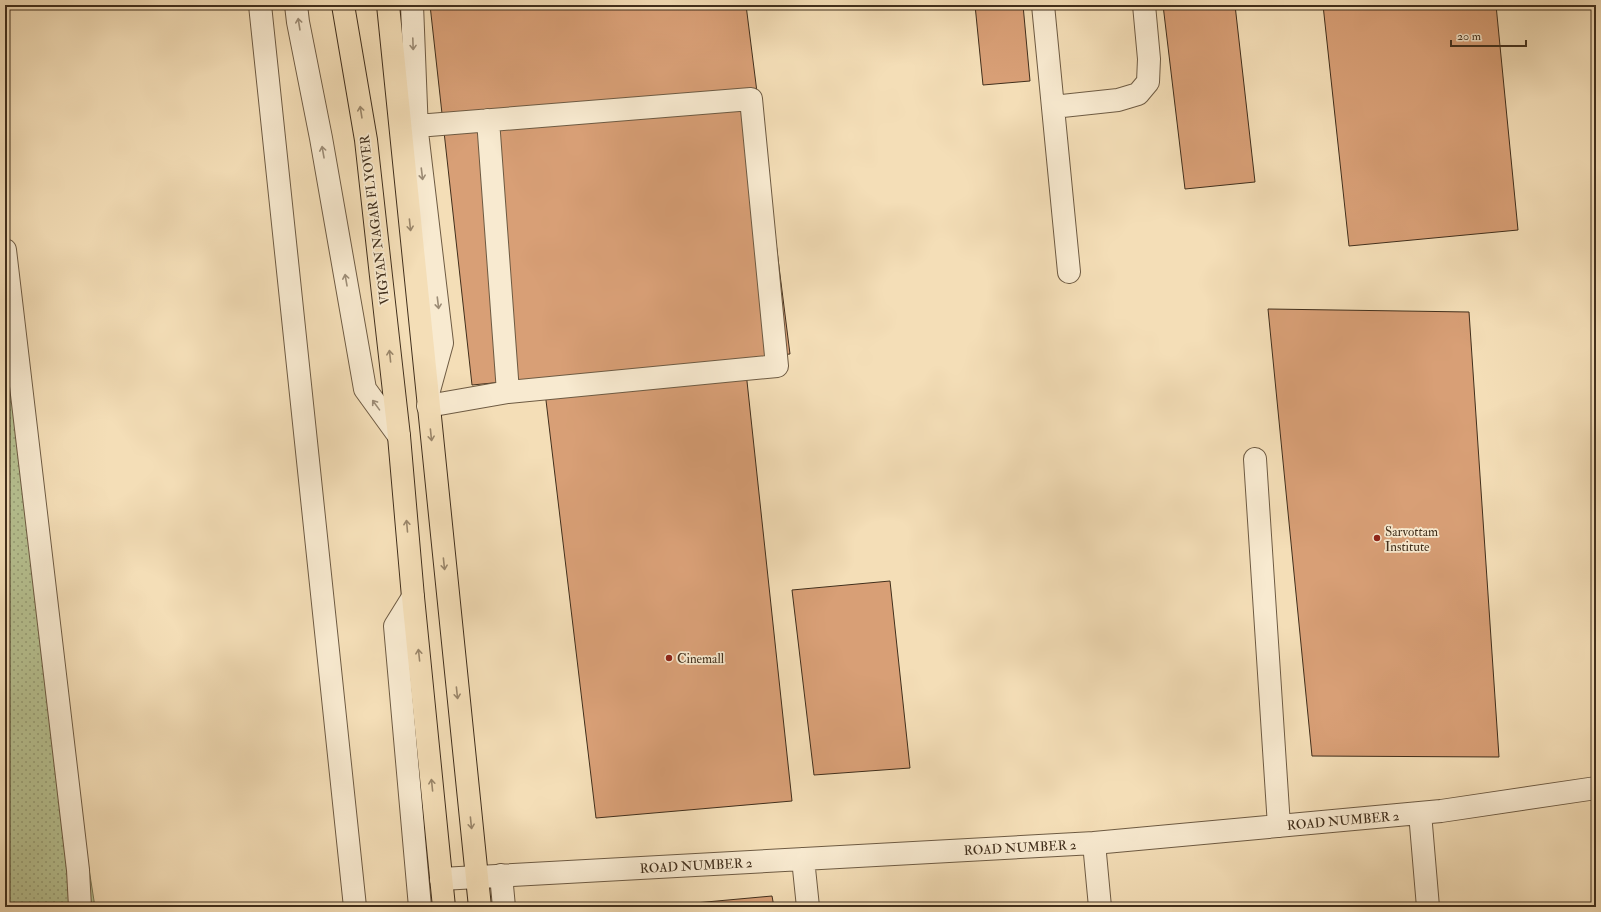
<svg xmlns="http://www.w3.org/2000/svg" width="1601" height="912" font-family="'IM FELL Double Pica',serif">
<defs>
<pattern id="park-dots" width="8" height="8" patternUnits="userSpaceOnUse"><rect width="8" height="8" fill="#b7c292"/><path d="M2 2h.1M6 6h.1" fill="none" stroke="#969e76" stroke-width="1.8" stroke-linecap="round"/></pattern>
</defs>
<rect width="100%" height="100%" fill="#f4deb7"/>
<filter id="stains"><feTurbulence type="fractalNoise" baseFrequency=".005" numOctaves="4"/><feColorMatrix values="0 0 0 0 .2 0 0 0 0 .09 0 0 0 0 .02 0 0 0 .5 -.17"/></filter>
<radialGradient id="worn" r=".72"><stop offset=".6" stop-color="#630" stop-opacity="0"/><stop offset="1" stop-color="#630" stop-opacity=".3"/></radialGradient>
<!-- park -->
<path fill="url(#park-dots)" stroke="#7c7857" d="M5 336 95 907H5Z"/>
<!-- building -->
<path fill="#d89f76" stroke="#412f1c" d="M430 5H746L790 354 472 385Z
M975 5H1023L1030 81 983 85Z
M1163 5H1235L1255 182 1185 189Z
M1323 5H1496L1518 230 1349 246Z
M1268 309 1469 312 1499 757 1312 756Z
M746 372 792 801 596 818 545 392Z
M890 581 910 768 814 775 792 590Z
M772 896 774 907H651Z"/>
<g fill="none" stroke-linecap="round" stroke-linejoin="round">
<!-- minor casing -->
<g stroke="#6e5b43" stroke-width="24">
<path id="minor" d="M260 5 355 907
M296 5 298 22 321 138 365 389 399 436
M412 5 417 132 442 343 428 394
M1043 5 1069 272
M1053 107 1118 100 1138 94 1148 82 1149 59 1144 5
M488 120 508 392
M417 126 751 99 777 366 508 392 428 406
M5 250 78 870 80 907
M1255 459 1279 826
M413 597 395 626 420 907
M1420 813 1428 907
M1094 843 1100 907
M803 859 808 907
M501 875 504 907
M441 879 1094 843 1441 811 1596 788"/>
</g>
<!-- major casing -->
<g stroke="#412f1c" stroke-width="24">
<path id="major" d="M343 5 366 140 381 276 399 436 413 597 444 907
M388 5 480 907"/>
</g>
<!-- minor -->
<use href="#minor" stroke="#f8ead0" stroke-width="22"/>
<!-- major -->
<use href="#major" stroke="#f4deb7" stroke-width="22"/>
</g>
<!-- one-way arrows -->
<defs><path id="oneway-shaft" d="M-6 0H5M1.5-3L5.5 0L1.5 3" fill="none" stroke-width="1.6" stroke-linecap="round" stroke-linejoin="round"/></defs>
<g stroke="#9c8c76">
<use href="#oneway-shaft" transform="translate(299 24) rotate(-99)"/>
<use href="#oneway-shaft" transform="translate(413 44) rotate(88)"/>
<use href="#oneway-shaft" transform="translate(323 152) rotate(-100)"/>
<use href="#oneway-shaft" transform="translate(422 174) rotate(83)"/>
<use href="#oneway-shaft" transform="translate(346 280) rotate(-100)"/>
<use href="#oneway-shaft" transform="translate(438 303) rotate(83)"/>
<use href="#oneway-shaft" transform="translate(376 405) rotate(-126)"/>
</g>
<g stroke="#9a866a">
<use href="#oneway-shaft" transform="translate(361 112) rotate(-99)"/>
<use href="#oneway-shaft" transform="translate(410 225) rotate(84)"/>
<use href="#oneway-shaft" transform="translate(390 356) rotate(-96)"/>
<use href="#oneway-shaft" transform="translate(431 435) rotate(84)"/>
<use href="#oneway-shaft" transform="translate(407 526) rotate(-95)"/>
<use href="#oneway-shaft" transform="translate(444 564) rotate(84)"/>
<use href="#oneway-shaft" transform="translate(419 655) rotate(-96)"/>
<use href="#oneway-shaft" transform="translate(457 693) rotate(84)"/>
<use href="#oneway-shaft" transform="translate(432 785) rotate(-96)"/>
<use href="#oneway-shaft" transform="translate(471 823) rotate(84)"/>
</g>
<!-- markers -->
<g fill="#8f2418" stroke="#f8ead0" stroke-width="1.5">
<circle cx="1377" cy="538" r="4"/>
<circle cx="669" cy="658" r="4"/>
</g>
<g text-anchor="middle" stroke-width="3.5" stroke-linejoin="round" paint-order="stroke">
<!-- street labels -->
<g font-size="13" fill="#412f1c" stroke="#f8ead0">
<text transform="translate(374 220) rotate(-97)" y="5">VIGYAN NAGAR FLYOVER</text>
<text transform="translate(1343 820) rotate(-5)" y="5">ROAD NUMBER 2</text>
<text transform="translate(1020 847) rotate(-3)" y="5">ROAD NUMBER 2</text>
<text transform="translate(696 865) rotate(-3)" y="5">ROAD NUMBER 2</text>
</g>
<!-- poi labels -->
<g font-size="13" fill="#412f1c" stroke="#f8ead0" text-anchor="start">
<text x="1385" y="536">Sarvottam<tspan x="1385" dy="15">Institute</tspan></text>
<text x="677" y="663">Cinemall</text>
</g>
</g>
<!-- margin -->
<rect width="1601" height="912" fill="none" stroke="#f4deb7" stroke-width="20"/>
<rect x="6" y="6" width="1589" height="900" fill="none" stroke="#412f1c" stroke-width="2"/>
<rect x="10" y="10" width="1581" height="892" fill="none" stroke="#412f1c"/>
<!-- scale -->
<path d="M1451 40v6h75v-6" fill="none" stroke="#412f1c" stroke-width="2"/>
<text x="1457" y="40" font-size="12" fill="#412f1c" stroke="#f8ead0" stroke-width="3" paint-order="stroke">20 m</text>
<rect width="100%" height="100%" filter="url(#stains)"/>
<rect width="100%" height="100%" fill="url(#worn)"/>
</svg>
